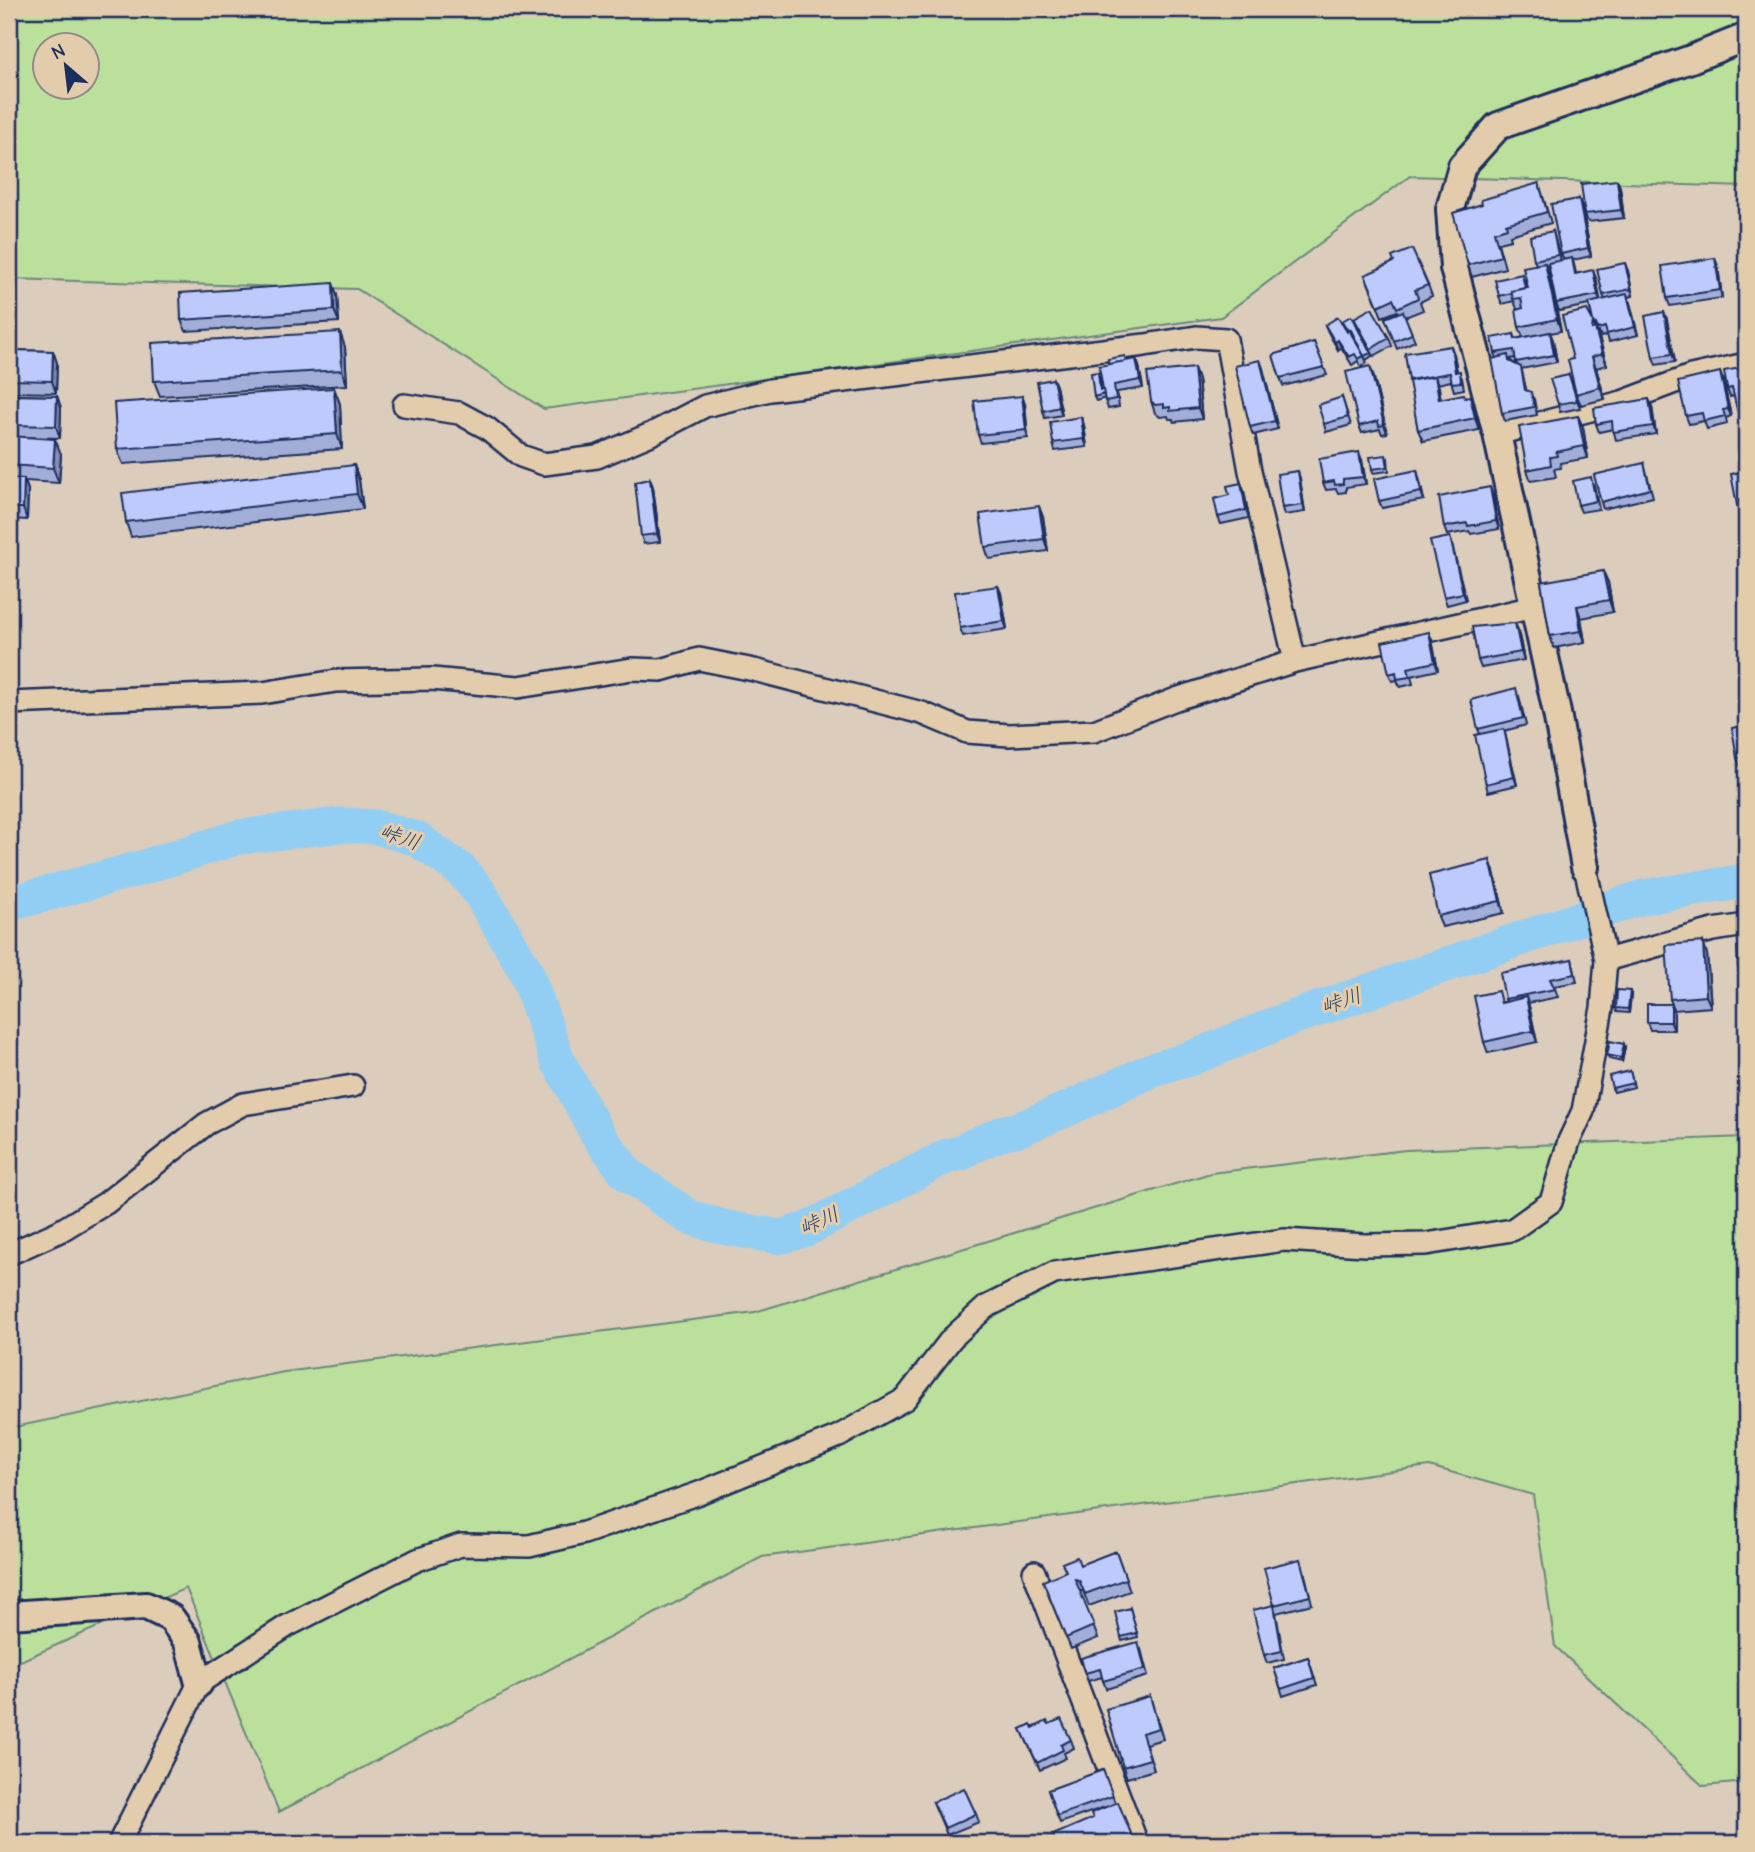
<svg xmlns="http://www.w3.org/2000/svg" width="1755" height="1852" font-family="'Comic Neue','Klee One',sans-serif">
<rect width="100%" height="100%" fill="#dbccbc"/>
<filter id="ink" filterUnits="userSpaceOnUse"><feTurbulence type="fractalNoise" baseFrequency=".0143" numOctaves="2"/><feDisplacementMap in="SourceGraphic" scale="14" xChannelSelector="R" yChannelSelector="G"/><feConvolveMatrix kernelMatrix="1 2 1 2 8 2 1 2 1" color-interpolation-filters="sRGB"/></filter>
<g filter="url(#ink)">
<!-- green -->
<path fill="#bae09b" stroke="#6a887c" stroke-width="2" fill-rule="evenodd" d="M9 9H1746V187L1410 176 1221 317 544 409 357 289 9 279ZM46 46H88V88H46Z
M1746 1137V1782L1703 1786 1555 1646 1533 1495 1429 1466 762 1557 279 1812 186 1588 9 1666V1428L284 1372 755 1312 1211 1173 1406 1150Z"/>
<g fill="none" stroke-linecap="round" stroke-linejoin="round">
<!-- river -->
<path stroke="#92cef3" stroke-width="35" d="M9 904 141 868 239 837 341 825 376 827 417 839 461 870 480 893 526 971 557 1059 598 1135 627 1174 689 1217 727 1228 780 1237 807 1229 947 1156 962 1153 968 1148 1005 1132 1017 1130 1072 1107 1152 1070 1192 1058 1286 1020 1590 915 1643 897 1746 881"/>
<!-- minor casing -->
<g stroke="#1b2f5e" stroke-width="26">
<path id="minor" d="M404 405 459 413 487 428 521 456 544 464 597 457 651 434 705 406 770 390 1145 345 1196 337 1226 339 1250 471 1295 661
M1497 434 1622 402 1691 376 1746 364
M9 703 262 693 336 681 432 679 518 687 632 669 661 670 699 659 754 670 922 713 967 732 1009 735 1094 731 1176 699 1295 661 1534 607
M1606 960 1713 930 1746 925
M9 1254 60 1231 106 1203 206 1124 243 1104 353 1086
M1034 1572 1137 1843
M119 1843 199 1683 287 1626 417 1560 461 1545 529 1546 584 1533 699 1493 839 1436 905 1399 952 1338 986 1307 1054 1273 1284 1240 1365 1245 1426 1244 1512 1230 1551 1202 1569 1141 1583 1111 1602 1008 1606 960 1585 867"/>
</g>
<!-- tertiary casing -->
<g stroke="#1b2f5e" stroke-width="32">
<path id="tertiary" d="M1585 867 1557 713 1497 434 1454 268 1450 209 1462 166 1498 126 1691 59 1746 37
M9 1615 146 1606 171 1618 188 1642 199 1683"/>
</g>
<!-- minor -->
<use href="#minor" stroke="#e2ccac" stroke-width="21"/>
<!-- tertiary -->
<use href="#tertiary" stroke="#e2ccac" stroke-width="26"/>
</g>
<!-- wall -->
<path fill="#a3aed8" stroke="#1b2f5e" stroke-width="2" fill-rule="evenodd" d="M1617 180 1620 187 1624 218 1588 222 1585 214Z
M1539 183 1551 223 1510 235 1511 240 1498 243 1505 268 1472 277 1468 265 1482 204Z
M1579 199 1582 206 1591 256 1573 260 1576 273 1596 278 1600 301 1605 300 1603 295 1628 271 1633 296 1628 297 1638 335 1609 342 1607 335 1601 337 1599 332 1597 333 1607 365 1596 368 1605 399 1581 405 1576 394 1573 359 1593 321 1589 305 1559 311 1556 303 1549 265 1546 266 1549 274 1561 331 1550 333 1553 340 1557 362 1521 369 1526 390 1534 399 1537 415 1505 421 1502 413 1497 358 1495 353 1514 334 1516 339 1523 337 1519 327 1517 309 1514 301 1502 304 1499 296 1522 274 1527 288H1528L1536 264 1534 260 1553 231 1561 261 1564 260 1561 254ZM1515 358 1517 365 1511 361 1510 359Z
M1718 266 1722 298 1670 306 1667 298Z
M1365 275 1428 285 1432 296 1420 302 1423 310 1405 317 1415 341 1397 349 1385 318 1398 313 1397 311 1382 317Z
M337 295 339 322 186 331 181 320Z
M1354 318 1389 338 1392 346 1374 356 1357 326Z
M1667 320 1675 362 1656 365 1653 357Z
M1342 321 1371 353 1372 356 1366 360 1364 356 1367 363 1361 367 1358 361 1352 365 1341 347 1338 350 1328 332 1325 325 1347 331Z
M1314 342 1327 375 1283 386 1273 355Z
M345 347 347 385 160 396 154 381Z
M9 350 53 351 57 363 56 393 9 392Z
M1405 353 1454 354 1457 371 1462 378 1464 389 1454 391 1451 381 1437 384 1441 399 1465 397 1474 408 1479 430 1423 441 1418 430Z
M1136 359 1139 366 1143 388 1117 392 1119 407 1108 409 1105 398 1096 401 1094 397 1100 376 1101 390H1103L1126 360Z
M1260 360 1278 429 1253 435 1250 427Z
M1746 367V420L1740 421 1734 396 1730 397 1727 389Z
M1194 368 1198 379 1202 419 1174 422 1173 419H1169L1168 416 1160 417 1155 413 1151 401Z
M1373 374 1387 433 1382 434 1380 429 1362 433 1359 426Z
M1569 375 1580 408 1560 412 1558 404Z
M1053 379 1056 386 1062 415 1045 418 1043 411Z
M1723 380 1731 416 1726 418 1727 424 1707 429 1704 421 1689 424 1686 416Z
M334 388 340 404 342 449 123 464 117 449Z
M9 395 57 396 61 408 60 438 18 437 61 454 59 483 25 481 28 490 27 520 9 519Z
M1022 396 1025 404 1028 438 981 443 978 435Z
M1342 397 1351 425 1326 432 1324 424Z
M1652 407 1656 434 1616 440 1613 429 1599 432 1596 424Z
M1081 417 1084 425 1087 447 1055 451 1053 443Z
M1583 427 1588 458 1560 463 1561 468 1554 469 1556 477 1531 481 1527 470Z
M1388 458 1389 471 1373 473 1372 469Z
M1362 460 1366 484 1346 487V492L1338 493 1336 489 1326 490 1323 483Z
M1644 463 1653 497 1603 509 1601 502Z
M354 465 359 480 363 509 131 537 126 522Z
M1746 471V512L1739 513 1737 505Z
M1419 478 1424 500 1382 508 1379 501Z
M650 479 653 487 660 542 644 544 641 536Z
M1300 479 1305 512 1284 515 1282 508Z
M1241 483 1244 491 1249 518 1221 524 1218 517 1229 495Z
M1594 485 1599 509 1581 512 1578 505Z
M1493 495 1499 529 1471 534 1469 531 1447 535 1444 527Z
M1043 517 1048 551 989 559 985 547Z
M1450 537 1466 600 1447 605 1444 597Z
M1541 582H1608L1613 612 1581 618 1585 642 1554 648 1550 636Z
M998 586 1001 593 1007 629 963 636 960 628Z
M1518 630 1524 660 1481 668 1478 660Z
M1432 640 1438 670 1411 676 1413 684 1400 687 1397 680 1392 681 1389 674Z
M1519 696 1526 725 1504 731 1517 785 1488 792 1486 784 1480 734 1478 729Z
M1746 725V765L1740 766 1737 758Z
M1490 860 1494 872 1504 913 1442 927 1438 916Z
M1703 942 1707 954 1711 1007 1674 1010 1670 999Z
M1746 946V975H1741L1738 967Z
M1572 959 1577 982 1554 986 1558 997 1528 1003 1537 1042 1488 1053 1484 1042 1503 1002H1506L1505 999Z
M1631 995 1629 1013 1617 1012 1616 1008Z
M1674 1012V1030H1650L1647 1022Z
M1625 1047 1622 1062 1609 1059 1607 1055Z
M1630 1071 1634 1087 1614 1092 1612 1088Z
M1116 1551 1130 1591 1089 1606 1083 1591H1079L1098 1638 1071 1649 1047 1592 1080 1565Z
M1303 1566 1312 1604 1276 1613 1284 1659 1267 1663 1264 1655 1274 1605Z
M1130 1608 1138 1637 1122 1641 1121 1637Z
M1141 1649 1148 1676 1106 1689 1102 1677 1088 1681 1085 1673Z
M1308 1657 1317 1685 1283 1696 1274 1668Z
M1150 1696 1163 1739 1146 1744 1154 1770 1127 1778 1123 1767Z
M1049 1724 1071 1740 1074 1748 1064 1753 1066 1758 1040 1770 1021 1729Z
M1103 1770 1115 1803 1093 1818 1105 1807 1060 1823 1048 1790Z
M933 1802 976 1814 979 1822 947 1835Z"/>
<!-- shaded-wall -->
<path fill="#858db0" stroke="#1b2f5e" stroke-width="2" d="M1617 180 1620 187 1624 218 1621 210Z
M1579 199 1582 206 1591 256 1588 248Z
M1715 258 1718 266 1722 298 1720 290Z
M1545 263 1549 274 1561 331 1557 319Z
M1625 263 1628 271 1633 296 1631 289Z
M1593 270 1596 278 1601 303 1598 295Z
M333 283 337 295 339 322 334 310Z
M1627 294 1630 302 1638 335 1635 327Z
M1664 312 1667 320 1675 362 1672 354Z
M1593 321 1600 340 1607 365 1592 329Z
M340 332 345 347 347 385 342 370Z
M1550 332 1553 340 1557 362 1554 355Z
M1338 340 1341 347 1338 350 1335 342Z
M1451 346 1454 354 1458 379 1455 372Z
M53 351 57 363 56 393 52 381Z
M1592 357 1596 368 1605 399 1600 387Z
M1136 359 1139 366 1143 388 1140 380Z
M1260 360 1263 368 1278 429 1275 421Z
M1370 366 1373 374 1387 433 1384 425Z
M1521 367 1523 375 1528 398 1525 390Z
M1194 368 1198 379 1202 419 1198 408Z
M1720 372 1723 380 1731 416 1728 409Z
M1435 376 1439 387 1443 411 1439 399Z
M1053 379 1056 386 1062 415 1059 407Z
M334 388 340 404 342 449 337 434Z
M57 396 61 408 60 438 56 426Z
M1022 396 1025 404 1028 438 1026 430Z
M1470 396 1474 408 1479 430 1475 418Z
M1649 399 1652 407 1656 434 1653 426Z
M1578 416 1583 427 1588 458 1584 446Z
M1081 417 1084 425 1087 447 1084 439Z
M55 439 61 454 59 483 53 468Z
M1359 452 1362 460 1366 484 1363 477Z
M354 465 359 480 363 509 357 494Z
M1417 470 1419 478 1424 500 1421 492Z
M1298 471 1300 479 1305 512 1303 505Z
M24 479 28 490 27 520 23 508Z
M650 479 653 487 660 542 657 534Z
M1241 483 1244 491 1249 518 1246 510Z
M1490 487 1493 495 1499 529 1496 521Z
M1039 506 1043 517 1048 551 1044 539Z
M1450 537 1452 545 1466 600 1463 593Z
M1603 571 1608 582 1613 612 1609 600Z
M998 586 1001 593 1007 629 1004 621Z
M1577 606 1581 618 1585 642 1581 631Z
M1515 623 1518 630 1524 660 1521 652Z
M1429 632 1432 640 1438 670 1435 662Z
M1504 729 1506 737 1517 785 1514 777Z
M1490 860 1494 872 1504 913 1500 901Z
M1703 942 1707 954 1711 1007 1706 996Z
M1630 991 1631 995 1629 1013 1628 1009Z
M1526 997 1530 1009 1537 1042 1533 1031Z
M1671 1004 1674 1012V1030L1671 1022Z
M1624 1044 1625 1047 1622 1062 1621 1058Z"/>
<!-- building -->
<path fill="#becafb" stroke="#1b2f5e" stroke-width="2" d="M1617 180 1621 210 1585 214 1581 184Z
M1539 183 1547 212 1506 224 1507 228 1494 232 1501 256 1468 265 1453 213 1482 204 1481 200Z
M1579 199 1588 248 1561 254 1551 204Z
M1553 231 1558 255 1534 260 1530 236Z
M1412 249 1428 285 1415 290 1418 298 1397 308 1393 299 1378 306 1365 275 1394 262 1392 257Z
M1572 258 1575 274 1593 270 1598 295 1556 303 1548 263Z
M1715 258 1720 290 1667 298 1662 266Z
M1545 263 1557 319 1519 327 1516 310 1523 308 1521 298 1513 299 1511 291 1528 288 1523 267Z
M1625 263 1631 289 1603 295 1597 269Z
M1522 274 1525 288 1511 291 1512 293 1499 296 1495 280Z
M333 283 334 310 181 320 180 293Z
M1627 294 1635 327 1607 334 1605 327 1598 329 1596 324 1594 325 1589 303Z
M1372 308 1389 338 1371 349 1354 318Z
M1587 310 1593 321 1592 329 1595 328 1602 354 1592 357 1600 387 1576 394 1568 360 1573 359 1562 316Z
M1403 311 1412 334 1394 341 1385 318Z
M1664 312 1672 354 1653 357 1645 316Z
M1351 316 1371 353 1364 356 1351 330 1348 331 1342 321Z
M1338 317 1347 332 1349 330 1364 356 1358 359 1355 354 1349 357 1338 340 1335 342 1325 325Z
M340 332 342 370 154 381 152 343Z
M1550 332 1554 355 1516 362 1514 350 1495 353 1492 338 1514 334 1515 339Z
M1314 342 1324 367 1280 378 1273 355Z
M1451 346 1455 372 1460 371 1461 382 1452 383 1450 373 1409 380 1405 353Z
M9 350 53 351 52 381 9 380Z
M1508 355 1509 361 1521 367 1525 390 1531 392 1534 407 1502 413 1492 359Z
M1125 356 1126 361 1108 364V359Z
M1136 359 1140 380 1114 385 1116 399 1105 401 1099 366Z
M1260 360 1275 421 1250 427 1235 366Z
M1370 366 1384 425 1379 426 1378 421 1359 426 1346 372Z
M1746 367V412L1738 413 1732 388 1727 389 1724 371Z
M1194 368 1198 408 1170 411V407L1164 408V404L1155 405 1151 401 1147 373Z
M1098 372 1100 390H1103L1104 394 1094 397 1091 373Z
M1720 372 1728 409 1723 410 1725 416 1704 421 1702 413 1686 416 1678 382Z
M1569 375 1577 401 1558 404 1550 379Z
M1435 376 1439 399 1464 394 1465 397 1470 396 1475 418 1418 430 1409 381Z
M1053 379 1059 407 1043 411 1037 382Z
M334 388 337 434 117 449 114 403Z
M9 395 57 396 56 426 9 425Z
M1022 396 1026 430 978 435 974 401Z
M1342 397 1348 417 1324 424 1318 405Z
M1649 399 1653 426 1613 432 1612 421 1596 424 1594 408Z
M1578 416 1584 446 1556 452 1557 456 1550 457 1551 465 1527 470 1519 427Z
M1081 417 1084 439 1053 443 1050 422Z
M9 436 55 439 53 468 9 465Z
M1359 452 1363 477 1343 479V484L1335 485 1334 481 1323 483 1319 459Z
M1386 455 1388 467 1372 469 1370 457Z
M1644 463 1650 489 1601 502 1594 475Z
M354 465 357 494 126 522 122 493Z
M1417 470 1421 492 1379 501 1374 479Z
M1298 471 1303 505 1282 508 1277 474Z
M1746 471V504L1737 505 1731 474Z
M1591 477 1596 501 1578 505 1573 481Z
M9 478 24 479 23 508H9Z
M650 479 657 534 641 536 635 482Z
M1241 483 1246 510 1218 517 1214 499 1229 495 1227 486Z
M1490 487 1496 521 1468 526 1467 523 1444 527 1439 497Z
M1039 506 1044 539 985 547 980 514Z
M1450 537 1463 593 1444 597 1430 541Z
M1603 571 1609 600 1577 606 1581 631 1550 636 1541 582Z
M998 586 1004 621 960 628 955 592Z
M1515 623 1521 652 1478 660 1472 627Z
M1429 632 1435 662 1408 668 1410 677 1397 679 1396 672 1389 674 1382 642Z
M1516 688 1523 718 1478 729 1471 700Z
M1746 725V757L1737 758 1732 728Z
M1504 729 1514 777 1486 784 1475 735Z
M1490 860 1500 901 1438 916 1429 875Z
M1703 942 1706 996 1670 999 1666 945Z
M1746 946V967H1738L1737 947Z
M1572 959 1575 974 1550 979 1555 989 1505 999 1500 973Z
M1617 990 1630 991 1628 1009 1616 1008Z
M1498 991 1501 1003 1526 997 1533 1031 1484 1042 1474 996Z
M1647 1004H1671V1022H1647Z
M1610 1041 1624 1044 1621 1058 1607 1055Z
M1630 1071 1633 1083 1612 1088 1609 1076Z
M1116 1551 1126 1579 1085 1594 1079 1580 1075 1579 1094 1626 1066 1638 1043 1581 1066 1571 1062 1563 1077 1557 1080 1565Z
M1300 1559 1310 1596 1274 1605 1264 1568Z
M1274 1605 1282 1651 1264 1655 1253 1610Z
M1130 1608 1137 1633 1121 1637 1115 1612Z
M1138 1642 1145 1669 1103 1681 1100 1669 1085 1673 1081 1658Z
M1308 1657 1314 1678 1281 1689 1274 1668Z
M1150 1696 1159 1728 1142 1733 1150 1759 1123 1767 1106 1709Z
M1061 1719 1071 1740 1061 1745 1063 1750 1037 1763 1021 1729 1031 1724 1033 1728 1047 1721 1049 1724Z
M1103 1770 1113 1796 1057 1816 1048 1790Z
M964 1788 976 1814 945 1828 933 1802Z
M1118 1802 1135 1843H1057L1053 1835 1093 1818 1091 1813Z
M1051 1836 1054 1843H1037V1842Z
M1030 1837 1032 1843H1017Z"/>
</g>
<g text-anchor="middle" stroke-width="6" stroke-linejoin="round" paint-order="stroke">
<!-- water labels -->
<g font-size="21" font-style="italic" fill="#273f6d" stroke="#e2ccac">
<text transform="translate(400 837) rotate(19)" y="7">峠川</text>
<text transform="translate(1341 1001) rotate(-19)" y="7">峠川</text>
<text transform="translate(819 1221) rotate(-24)" y="7">峠川</text>
</g>
</g>
<!-- margin -->
<rect width="1755" height="1852" fill="none" stroke="#e2ccac" stroke-width="35"/>
<rect x="18" y="18" width="1720" height="1817" fill="none" stroke="#1b2f5e" stroke-width="2.5" filter="url(#ink)"/>
<!-- north arrow -->
<g transform="translate(66 66) rotate(332)"><circle r="33" fill="#e2ccac" stroke="#928d8d" stroke-width="2"/>
<path d="M0-5L12 26L0 18L-12 26Z" fill="#1b2f5e"/>
<text y="-10" font-size="19" font-weight="bold" text-anchor="middle" fill="#1b2f5e">N</text>
</g>
</svg>
